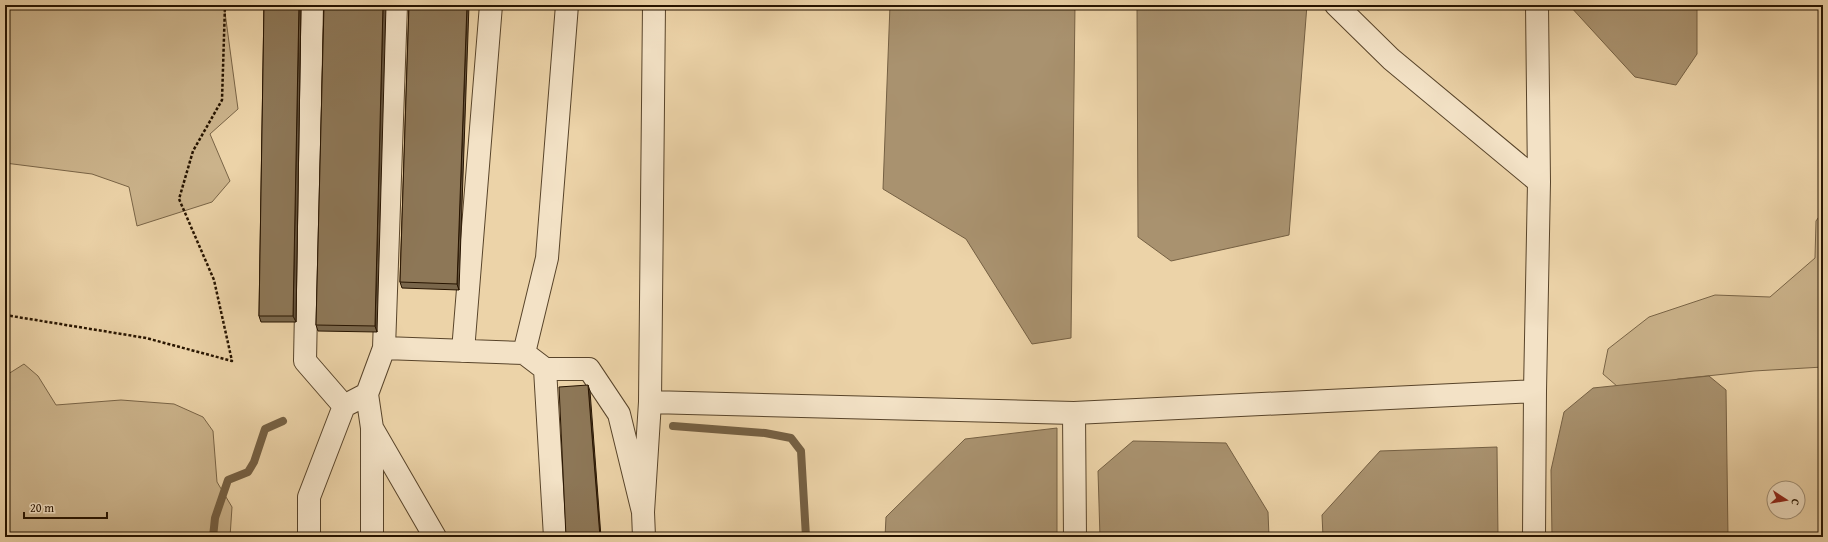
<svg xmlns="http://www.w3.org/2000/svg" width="1828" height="542" font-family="'Gentium Book Plus',serif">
<rect width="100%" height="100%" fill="#ecd3a8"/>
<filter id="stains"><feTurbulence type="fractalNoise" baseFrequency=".005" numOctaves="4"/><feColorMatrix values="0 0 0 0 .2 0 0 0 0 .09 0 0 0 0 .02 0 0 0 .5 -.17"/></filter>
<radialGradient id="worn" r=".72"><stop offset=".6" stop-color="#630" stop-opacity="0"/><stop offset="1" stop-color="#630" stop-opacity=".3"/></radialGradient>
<!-- green -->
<path fill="#cbb38b" stroke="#796446" d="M5 5H224L238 109 210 134 230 181 212 202 137 226 129 187 92 174 5 163Z
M1823 211V367L1754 371 1678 379 1632 399 1603 374 1608 349 1649 317 1715 295 1770 297 1815 258 1816 221Z
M24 364 38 376 56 405 121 400 174 404 203 417 213 431 217 482 232 507 230 537H5V376Z"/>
<!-- water -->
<path fill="#a9926f" stroke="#756043" d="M890 5H1075L1071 338 1032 344 966 239 883 189Z
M1137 5H1307L1289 235 1171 261 1138 237Z
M1569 5H1697V54L1676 85 1635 77Z
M1709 376 1726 390 1728 537H1552L1551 470 1564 412 1593 388Z
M1057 428V537H885L886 517 965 439Z
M1133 441 1226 443 1268 512 1269 537H1100L1098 471Z
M1497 447 1498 537H1323L1322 515 1380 451Z"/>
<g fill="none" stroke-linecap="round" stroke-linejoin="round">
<!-- stream -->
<path stroke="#756043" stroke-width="8" d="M673 426 765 433 791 438 801 451 806 537
M213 537 215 518 228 480 248 472 254 462 265 429 283 421"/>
<!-- minor casing -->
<g stroke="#58442a" stroke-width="24">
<path id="minor" d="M312 5 305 361 344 406 367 394 384 348 524 353 545 369H589L619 414 643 512
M1336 5 1391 59 1539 182
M384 348 396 5
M463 351 491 5
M524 353 547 258 567 5
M545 369 555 537
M367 394 372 428 435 537
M650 402 1074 413 1535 391
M1074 413 1075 537
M372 429V537
M309 537V497L344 406
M644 537 643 512 650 402 654 5
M1534 537 1535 391 1539 182 1537 5"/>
</g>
<!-- path -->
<path stroke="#271400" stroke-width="2.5" stroke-dasharray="3 2" stroke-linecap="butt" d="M5 315 146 338 232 361 214 280 179 199 193 151 222 100 225 5"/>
<!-- minor -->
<use href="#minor" stroke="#f3e2c6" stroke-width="22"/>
</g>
<!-- wall -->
<path fill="#79664b" stroke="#271400" d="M264 5H301L296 322H261L259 316Z
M324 5 377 332 318 331 316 325Z
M409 5 459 290 402 288 400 282Z"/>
<!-- shaded-wall -->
<path fill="#63533d" stroke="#271400" d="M299 5H301L296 322 293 316Z
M383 5H386L377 332 375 326Z
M467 5H469L459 290 457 284Z
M588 385 590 391 601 537H600Z"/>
<!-- building -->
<path fill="#8d7757" stroke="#271400" d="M264 5H299L293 316H259Z
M324 5H383L375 326 316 325Z
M409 5H467L457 284 400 282Z
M588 385 600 537H566L559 387Z"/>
<!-- margin -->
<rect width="1828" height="542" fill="none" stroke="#ecd3a8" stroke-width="20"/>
<rect x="6" y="6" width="1816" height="530" fill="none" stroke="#271400" stroke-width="2"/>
<rect x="10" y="10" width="1808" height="522" fill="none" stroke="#271400"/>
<!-- north arrow -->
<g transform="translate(1786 500) rotate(102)"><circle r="19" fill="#f3e2c6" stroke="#a19077"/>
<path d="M0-3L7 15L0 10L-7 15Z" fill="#8f2418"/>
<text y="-6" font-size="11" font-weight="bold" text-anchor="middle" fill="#271400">С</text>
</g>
<!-- scale -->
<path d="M24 512v6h83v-6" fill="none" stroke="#271400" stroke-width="2"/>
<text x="30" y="512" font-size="12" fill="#271400" stroke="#f3e2c6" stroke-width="3" paint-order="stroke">20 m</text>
<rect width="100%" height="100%" filter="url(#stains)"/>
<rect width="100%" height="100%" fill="url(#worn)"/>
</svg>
